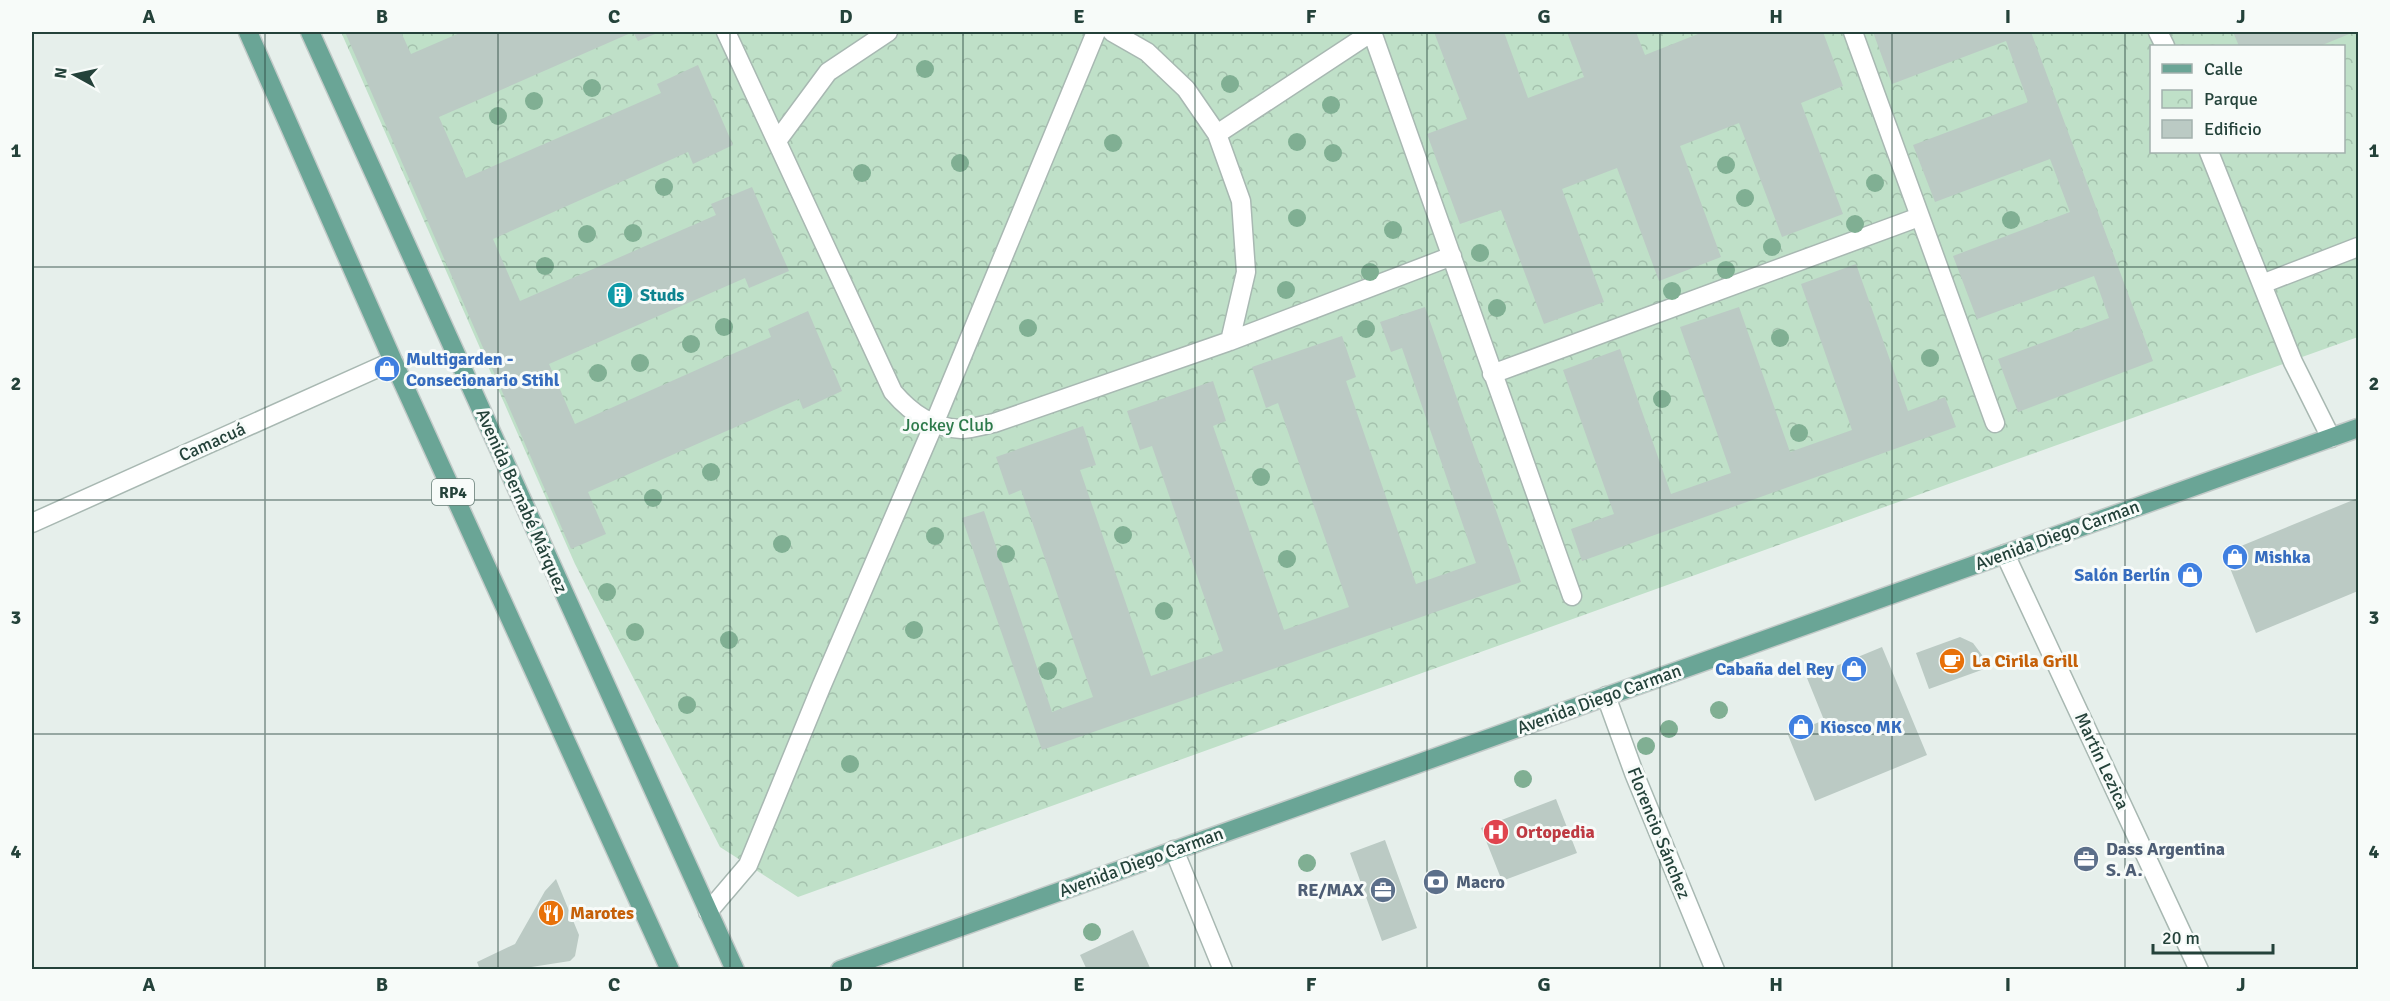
<svg xmlns="http://www.w3.org/2000/svg" width="2390" height="1001" font-family="Signika,sans-serif">
<defs>
<pattern id="park-crowns" width="20" height="18" patternUnits="userSpaceOnUse" patternTransform="scale(1.5)"><rect width="20" height="18" fill="#bfe0c8"/><path d="M2 6a3 3 0 1 1 6 0M12 15a3 3 0 1 1 6 0" fill="none" stroke="#a4c1ad"/></pattern>
</defs>
<rect width="100%" height="100%" fill="#e6efeb"/>
<!-- park -->
<path fill="url(#park-crowns)" fill-rule="evenodd" d="M341 32H2358V337L798 897 720 847 575 564ZM2152 46H2344V152H2152Z"/>
<!-- building -->
<path fill="#bbcac4" d="M345 32H401L411 54 462 32H660L638 41 633 32 439 117 466 178 661 93 657 84 698 65 733 145 693 164 688 152 493 239 520 301 716 215 711 204 752 187 789 271 749 288 745 278 549 364 575 424 771 337 768 329 808 311 842 391 803 409 799 399 588 492 606 534 571 549Z
M1434 32H1504L1528 98 1584 77 1567 32H1636L1645 55 1703 32H1823L1843 86 1801 103 1843 214 1782 237 1739 123 1680 146 1721 257 1659 281 1617 168 1562 189 1604 302 1544 324 1501 210 1460 224 1427 134 1467 119Z
M1873 32H2031L2153 361 2018 412 1998 359 2109 318 2094 276 1977 319 1953 256 2070 212 2050 159 1935 202 1913 145 2028 102 2006 41 1892 84Z
M2233 32H2354L2320 46H2239Z
M1856 264 1908 411 1945 397 1956 427 1582 561 1571 529 1614 514 1563 370 1620 349 1671 494 1731 473 1680 327 1739 307 1790 452 1852 430 1801 284Z
M1425 307 1521 582 1042 750 962 518 984 511 1052 712 1093 697 1021 490 1009 495 996 457 1083 426 1096 465 1080 470 1151 676 1223 651 1152 446 1140 450 1127 411 1213 381 1226 421 1213 426 1284 630 1349 607 1278 403 1266 408 1252 367 1342 336 1356 377 1346 381 1416 584 1476 563 1402 348 1391 352 1380 322Z
M2358 498V591L2256 633 2224 553Z
M1960 637 1973 643 1982 655 1987 668 1929 689 1916 653Z
M1882 647 1927 755 1815 801 1788 735 1824 720 1807 678Z
M1556 799 1577 853 1502 881 1481 828Z
M1385 840 1417 928 1382 941 1350 853Z
M556 879 579 935 575 956 570 961 512 970H480L477 962 515 944 545 891Z
M1133 930 1151 970H1087L1080 955Z"/>
<g fill="none" stroke-linecap="round" stroke-linejoin="round">
<!-- minor casing -->
<g stroke="#a8b8b2" stroke-width="21">
<path id="minor" d="M726 32 893 392C911 413 932 428 961 429 972 429 984 425 994 423L1230 341 1452 256
M1112 32 1147 52 1186 89 1217 134 1241 201 1246 272 1230 341
M1372 32 1572 596
M1853 32 1995 423
M2158 32 2165 46
M1217 134 1372 32
M777 141 828 72 888 32
M2209 152 2293 362 2331 438
M2262 284 2358 247
M1492 374 1919 217
M32 523 393 361
M2005 554 2199 970
M1606 696 1634 773 1715 970
M1174 850 1223 970
M708 912 748 865 821 687 934 424 1096 32"/>
</g>
<!-- major casing -->
<g stroke="#c2cac8" stroke-width="21">
<path id="major" d="M248 32 393 361 670 970
M310 32 735 970
M840 970 2358 428"/>
</g>
<!-- minor -->
<use href="#minor" stroke="#fff" stroke-width="18"/>
<!-- major -->
<use href="#major" stroke="#6aa596" stroke-width="18"/>
</g>
<!-- trees -->
<g fill="#80af93">
<circle cx="925" cy="69" r="9"/>
<circle cx="1230" cy="84" r="9"/>
<circle cx="592" cy="88" r="9"/>
<circle cx="534" cy="101" r="9"/>
<circle cx="1331" cy="105" r="9"/>
<circle cx="498" cy="116" r="9"/>
<circle cx="1297" cy="142" r="9"/>
<circle cx="1113" cy="143" r="9"/>
<circle cx="1333" cy="153" r="9"/>
<circle cx="960" cy="163" r="9"/>
<circle cx="1726" cy="165" r="9"/>
<circle cx="862" cy="173" r="9"/>
<circle cx="1875" cy="183" r="9"/>
<circle cx="664" cy="187" r="9"/>
<circle cx="1745" cy="198" r="9"/>
<circle cx="1297" cy="218" r="9"/>
<circle cx="2011" cy="220" r="9"/>
<circle cx="1855" cy="224" r="9"/>
<circle cx="1393" cy="230" r="9"/>
<circle cx="633" cy="233" r="9"/>
<circle cx="587" cy="234" r="9"/>
<circle cx="1772" cy="247" r="9"/>
<circle cx="1480" cy="253" r="9"/>
<circle cx="545" cy="266" r="9"/>
<circle cx="1726" cy="270" r="9"/>
<circle cx="1370" cy="272" r="9"/>
<circle cx="1286" cy="290" r="9"/>
<circle cx="1672" cy="291" r="9"/>
<circle cx="1497" cy="308" r="9"/>
<circle cx="724" cy="327" r="9"/>
<circle cx="1028" cy="328" r="9"/>
<circle cx="1366" cy="329" r="9"/>
<circle cx="1780" cy="338" r="9"/>
<circle cx="691" cy="344" r="9"/>
<circle cx="1930" cy="358" r="9"/>
<circle cx="640" cy="363" r="9"/>
<circle cx="598" cy="373" r="9"/>
<circle cx="1662" cy="399" r="9"/>
<circle cx="1799" cy="433" r="9"/>
<circle cx="711" cy="472" r="9"/>
<circle cx="1261" cy="477" r="9"/>
<circle cx="653" cy="498" r="9"/>
<circle cx="1123" cy="535" r="9"/>
<circle cx="935" cy="536" r="9"/>
<circle cx="782" cy="544" r="9"/>
<circle cx="1006" cy="554" r="9"/>
<circle cx="1287" cy="559" r="9"/>
<circle cx="607" cy="592" r="9"/>
<circle cx="1164" cy="611" r="9"/>
<circle cx="914" cy="630" r="9"/>
<circle cx="635" cy="632" r="9"/>
<circle cx="729" cy="640" r="9"/>
<circle cx="1048" cy="671" r="9"/>
<circle cx="687" cy="705" r="9"/>
<circle cx="1719" cy="710" r="9"/>
<circle cx="1669" cy="729" r="9"/>
<circle cx="1646" cy="746" r="9"/>
<circle cx="850" cy="764" r="9"/>
<circle cx="1523" cy="779" r="9"/>
<circle cx="1307" cy="863" r="9"/>
<circle cx="1092" cy="932" r="9"/>
</g>
<!-- grid -->
<path fill="none" stroke="#24423a" stroke-width="1.5" stroke-opacity="0.55" d="M265 32V970M498 32V970M730 32V970M963 32V970M1195 32V970M1427 32V970M1660 32V970M1892 32V970M2125 32V970M32 267H2358M32 500H2358M32 734H2358"/>
<!-- icons -->
<defs>
<g id="building-disc" transform="scale(1.35)"><circle r="9.5" fill="#0f9aa8" stroke="#f7fbf9"/><path d="M-4-6H4V6H1V3H-1V6H-4ZM-2.5-4.3h1.7v1.8h-1.7ZM.8-4.3h1.7v1.8H.8ZM-2.5-1h1.7V.8h-1.7ZM.8-1h1.7V.8H.8Z" fill="#fff"/></g>
<g id="shop-disc" transform="scale(1.35)"><circle r="9.5" fill="#3f7fe0" stroke="#f7fbf9"/><path d="M-5-2.5h2.3a2.7 3.5 0 0 1 5.4 0H5L5.5 6h-11ZM-1.5-2.5h3a1.5 2.3 0 0 0-3 0Z" fill="#fff"/></g>
<g id="cafe-disc" transform="scale(1.35)"><circle r="9.5" fill="#e8710a" stroke="#f7fbf9"/><path d="M-5.5-4.5H6V0H3Q3 3.5 0 3.5H-2.5Q-5.5 3.5-5.5 0ZM3-3.2v2h1.7v-2ZM-6 4.5H4V6H-6Z" fill="#fff"/></g>
<g id="hospital-disc" transform="scale(1.35)"><circle r="9.5" fill="#e0444e" stroke="#f7fbf9"/><path d="M-5-5h3v3.5h4V-5h3V5h-3V1.5h-4V5h-3Z" fill="#fff"/></g>
<g id="office-disc" transform="scale(1.35)"><circle r="9.5" fill="#5c6f8a" stroke="#f7fbf9"/><path d="M-6-3h4V-5.5h4V-3h4V5H-6ZM-1-4.5V-3h2v-1.5ZM-6 0V1H6V0Z" fill="#fff"/></g>
<g id="bank-disc" transform="scale(1.35)"><circle r="9.5" fill="#5c6f8a" stroke="#f7fbf9"/><path d="M-6-4H6V4H-6ZM0-2.3a2.3 2.3 0 1 0 0 4.6a2.3 2.3 0 1 0 0-4.6Z" fill="#fff"/></g>
<g id="restaurant-disc" transform="scale(1.35)"><circle r="9.5" fill="#e8710a" stroke="#f7fbf9"/><path d="M-5-6h1v4h1v-4h1v4h1v-4h1v5L-1.5 .5V6h-2V.5L-5-1ZM5-6V6H3V1.5H1.5Q1.5-4 5-6Z" fill="#fff"/></g>
</defs>
<g fill-rule="evenodd">
<use href="#building-disc" x="620" y="295"/>
<use href="#shop-disc" x="387" y="369"/>
<use href="#shop-disc" x="2235" y="557"/>
<use href="#shop-disc" x="2190" y="575"/>
<use href="#cafe-disc" x="1952" y="661"/>
<use href="#shop-disc" x="1854" y="669"/>
<use href="#shop-disc" x="1801" y="727"/>
<use href="#hospital-disc" x="1496" y="832"/>
<use href="#office-disc" x="2086" y="859"/>
<use href="#bank-disc" x="1436" y="882"/>
<use href="#office-disc" x="1383" y="890"/>
<use href="#restaurant-disc" x="551" y="913"/>
</g>
<g text-anchor="middle" stroke-width="6" stroke-linejoin="round" paint-order="stroke">
<!-- shield labels -->
<rect fill="#f7fbf9" stroke="#637a73" stroke-width="1.5" x="432" y="479" width="42" height="26" rx="4.5"/>
<g font-size="16" font-weight="bold" fill="#24423a">
<text x="453" y="498">RP4</text>
</g>
<!-- culture labels -->
<g font-size="18" font-weight="bold" fill="#0d838f" stroke="#f7fbf9" text-anchor="start">
<text x="640" y="301">Studs</text>
</g>
<!-- shop labels -->
<g font-size="18" font-weight="bold" fill="#366cbe" stroke="#f7fbf9" text-anchor="start">
<text x="406" y="365">Multigarden -<tspan x="406" dy="21">Consecionario Stihl</tspan></text>
<text x="2254" y="563">Mishka</text>
<text x="2170" y="581" text-anchor="end">Salón Berlín</text>
<text x="1834" y="675" text-anchor="end">Cabaña del Rey</text>
<text x="1820" y="733">Kiosco MK</text>
</g>
<!-- park labels -->
<g font-size="18" fill="#2d7a4b" stroke="#f7fbf9">
<text x="948" y="431">Jockey Club</text>
</g>
<!-- street labels -->
<g font-size="18" fill="#24423a" stroke="#f7fbf9">
<text transform="translate(212 442) rotate(-24)" y="6">Camacuá</text>
<text transform="translate(522 501) rotate(66)" y="6">Avenida Bernabé Márquez</text>
<text transform="translate(2057 535) rotate(-20)" y="6">Avenida Diego Carman</text>
<text transform="translate(1599 699) rotate(-20)" y="6">Avenida Diego Carman</text>
<text transform="translate(2102 761) rotate(65)" y="6">Martín Lezica</text>
<text transform="translate(1659 833) rotate(68)" y="6">Florencio Sánchez</text>
<text transform="translate(1141 862) rotate(-20)" y="6">Avenida Diego Carman</text>
</g>
<!-- food labels -->
<g font-size="18" font-weight="bold" fill="#c56008" stroke="#f7fbf9" text-anchor="start">
<text x="1972" y="667">La Cirila Grill</text>
<text x="570" y="919">Marotes</text>
</g>
<!-- health labels -->
<g font-size="18" font-weight="bold" fill="#be3a42" stroke="#f7fbf9" text-anchor="start">
<text x="1516" y="838">Ortopedia</text>
</g>
<!-- service labels -->
<g font-size="18" font-weight="bold" fill="#4e5e75" stroke="#f7fbf9" text-anchor="start">
<text x="2106" y="855">Dass Argentina<tspan x="2106" dy="21">S. A.</tspan></text>
<text x="1456" y="888">Macro</text>
<text x="1364" y="896" text-anchor="end">RE/MAX</text>
</g>
</g>
<!-- border -->
<rect width="2390" height="1001" fill="none" stroke="#f7fbf9" stroke-width="66"/>
<!-- legend -->
<rect x="2150" y="45" width="195" height="108" fill="#f7fbf9" stroke="#a3b1ad" stroke-width="1.5"/>
<rect x="2162" y="64" width="30" height="9" fill="#6aa596" stroke="#a3b1ad" stroke-width="1.5"/>
<text x="2204" y="75" font-size="18" fill="#24423a">Calle</text>
<rect x="2162" y="90" width="30" height="18" fill="url(#park-crowns)" stroke="#a3b1ad" stroke-width="1.5"/>
<text x="2204" y="105" font-size="18" fill="#24423a">Parque</text>
<rect x="2162" y="120" width="30" height="18" fill="#bbcac4" stroke="#a3b1ad" stroke-width="1.5"/>
<text x="2204" y="135" font-size="18" fill="#24423a">Edificio</text>
<!-- north arrow -->
<g transform="translate(75 75) rotate(278)" stroke="#f7fbf9" stroke-width="4.5" paint-order="stroke">
<path d="M0-4.5L10 22L0 15L-10 22Z" fill="#24423a"/>
<text y="-9" font-size="16" font-weight="bold" text-anchor="middle" fill="#24423a">N</text>
</g>
<!-- scale -->
<path d="M2153 944v9h120v-9" fill="none" stroke="#24423a" stroke-width="3"/>
<text x="2162" y="944" font-size="18" fill="#24423a" stroke="#f7fbf9" stroke-width="4.5" paint-order="stroke">20 m</text>
<rect x="33" y="33" width="2324" height="935" fill="none" stroke="#24423a" stroke-width="2"/>
<g font-size="20" text-anchor="middle" font-weight="bold" fill="#24423a">
<text x="149" y="23">A</text>
<text x="382" y="23">B</text>
<text x="614" y="23">C</text>
<text x="846" y="23">D</text>
<text x="1079" y="23">E</text>
<text x="1311" y="23">F</text>
<text x="1544" y="23">G</text>
<text x="1776" y="23">H</text>
<text x="2008" y="23">I</text>
<text x="2241" y="23">J</text>
<text x="16" y="157">1</text>
<text x="2374" y="157">1</text>
<text x="16" y="390">2</text>
<text x="2374" y="390">2</text>
<text x="16" y="624">3</text>
<text x="2374" y="624">3</text>
<text x="16" y="858">4</text>
<text x="2374" y="858">4</text>
<text x="149" y="991">A</text>
<text x="382" y="991">B</text>
<text x="614" y="991">C</text>
<text x="846" y="991">D</text>
<text x="1079" y="991">E</text>
<text x="1311" y="991">F</text>
<text x="1544" y="991">G</text>
<text x="1776" y="991">H</text>
<text x="2008" y="991">I</text>
<text x="2241" y="991">J</text>
</g>
</svg>
